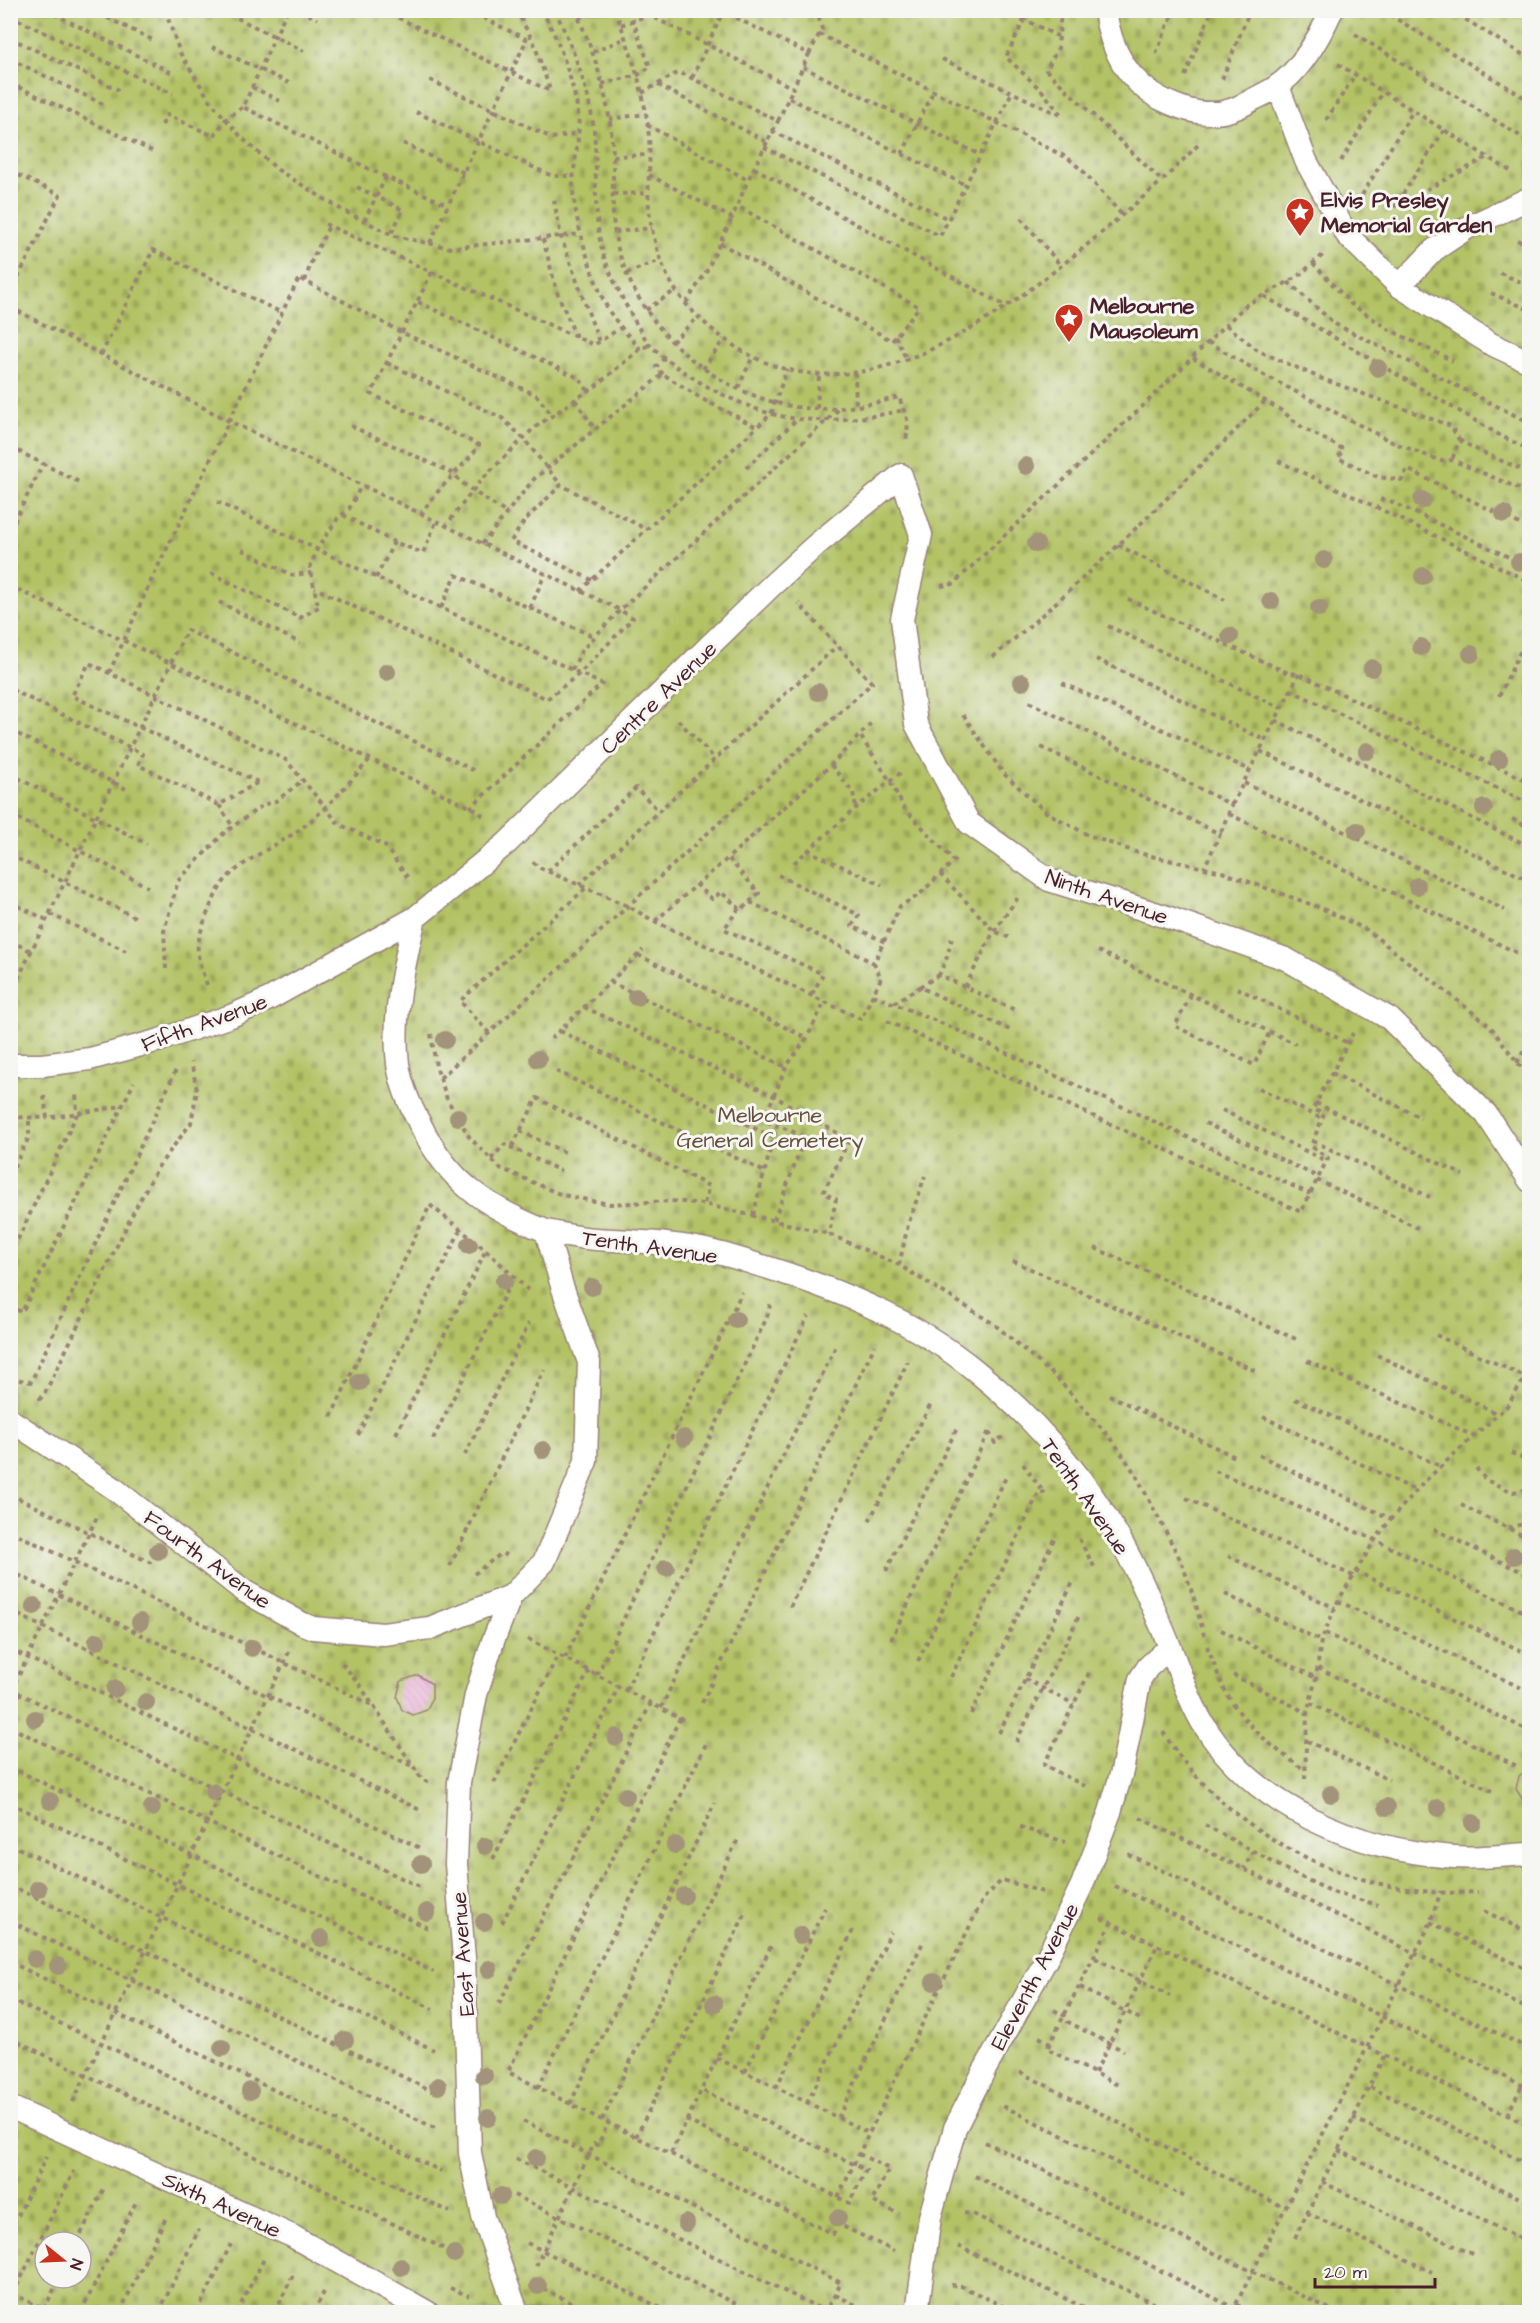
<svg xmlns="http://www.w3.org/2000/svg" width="1540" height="2323" font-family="'Architects Daughter',sans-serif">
<defs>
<pattern id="cemetery-stones" width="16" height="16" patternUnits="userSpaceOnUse" patternTransform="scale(1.5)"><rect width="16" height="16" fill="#b2c265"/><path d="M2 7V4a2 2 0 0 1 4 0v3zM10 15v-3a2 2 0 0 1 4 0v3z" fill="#9ba658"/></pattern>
<pattern id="building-back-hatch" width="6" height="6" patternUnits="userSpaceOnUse" patternTransform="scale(1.5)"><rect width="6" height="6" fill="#ebabd8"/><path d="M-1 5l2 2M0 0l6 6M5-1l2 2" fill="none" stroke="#c08baf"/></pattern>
</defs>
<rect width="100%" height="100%" fill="#f6f6f2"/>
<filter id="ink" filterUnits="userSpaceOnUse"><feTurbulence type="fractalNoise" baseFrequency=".0167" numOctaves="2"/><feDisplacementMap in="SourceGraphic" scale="12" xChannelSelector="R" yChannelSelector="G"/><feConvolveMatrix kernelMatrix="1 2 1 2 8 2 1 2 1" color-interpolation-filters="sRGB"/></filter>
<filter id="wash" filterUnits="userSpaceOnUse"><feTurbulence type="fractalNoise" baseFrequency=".008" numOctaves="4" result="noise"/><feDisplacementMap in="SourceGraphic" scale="24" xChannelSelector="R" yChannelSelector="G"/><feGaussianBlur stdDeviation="1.35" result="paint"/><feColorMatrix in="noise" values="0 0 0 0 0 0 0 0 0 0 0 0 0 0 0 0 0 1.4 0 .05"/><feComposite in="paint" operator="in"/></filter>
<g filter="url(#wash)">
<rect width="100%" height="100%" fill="#e9e4c6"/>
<!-- cemetery -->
<path fill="url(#cemetery-stones)" stroke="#7e7048" stroke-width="1.5" fill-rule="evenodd" d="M11 11H1529V2312H11ZM45 2242H81V2278H45Z"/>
<g id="blocks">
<!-- building -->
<path fill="url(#building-back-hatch)" d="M418 1675 432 1684V1698L427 1710 413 1715 402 1710 397 1697 401 1681Z
M1530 1768V1804L1525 1803 1516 1789 1519 1776Z"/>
</g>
</g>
<g filter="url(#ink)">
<use href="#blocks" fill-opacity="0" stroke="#9a8278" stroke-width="1.5"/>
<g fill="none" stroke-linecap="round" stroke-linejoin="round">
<!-- lane casing -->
<g stroke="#9a8278" stroke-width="25">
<path id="lane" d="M1105 10C1110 48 1127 81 1161 99 1175 106 1193 113 1209 113 1225 114 1239 108 1252 100 1260 96 1269 92 1276 87 1300 71 1320 36 1332 10
M1278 86 1306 161 1347 235 1399 286 1491 344 1530 362
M1399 286 1434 250 1467 228 1530 198
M10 1065H42L90 1059 160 1040 231 1016 269 999 415 918 507 843 771 586 816 545 901 475 921 535 902 619 916 724 969 823 1049 880 1164 916 1286 959 1390 1019 1486 1114 1530 1181
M546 1231C562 1234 579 1238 596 1239 629 1241 663 1242 696 1248 720 1252 745 1261 769 1268 844 1292 915 1321 976 1371 1033 1417 1083 1475 1119 1538 1139 1573 1155 1611 1170 1647 1180 1673 1188 1698 1202 1722 1254 1808 1358 1850 1454 1857 1479 1859 1505 1855 1530 1854
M10 1420 112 1487 244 1591 303 1624 313 1628 383 1634 430 1628 511 1596 544 1562 586 1461 589 1362 562 1286 546 1231C486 1207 449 1183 420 1124 410 1106 401 1085 398 1064 392 1015 404 965 415 918
M511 1596 493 1641 476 1695 459 1782 456 1864 464 1958 470 2153 483 2217 517 2312
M10 2107 292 2236 427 2312
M917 2312 930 2217 955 2128 984 2071 1046 1960 1082 1885 1110 1812 1122 1771 1140 1679 1148 1667 1170 1647"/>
</g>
<!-- path -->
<path stroke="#9a8278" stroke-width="4" stroke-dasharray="4.5 4.5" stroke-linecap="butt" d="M46 10 174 74
M91 10 153 40
M136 10 152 18
M165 10 180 53 211 102 242 138 278 170 342 210 395 236 451 248 581 234
M221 10 304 51
M287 10 243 107 386 177
M300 10 317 19
M382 10 550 91
M467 10 528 40
M516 10 534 43 550 90
M541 10C557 33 575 86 578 114 581 137 573 163 573 187 573 217 595 289 611 314 619 326 631 338 640 349
M555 10C573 49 589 88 594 131 598 171 592 214 603 253 607 271 639 333 651 346 685 378 745 411 791 418 825 423 870 418 904 410
M575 10C596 55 611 105 613 155 614 185 610 216 617 245 638 328 712 393 796 407 831 412 865 406 899 397L908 422 906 443
M615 10C631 52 645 92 649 137 651 161 647 185 649 209 651 229 656 248 663 266 675 298 703 324 730 343 877 446 1056 270 1162 181
M720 10 809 54 822 29 819 19
M802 10 819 19 823 10
M1006 10 1059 37
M1061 10 1058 48 1046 70 1162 181 1198 145
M1382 10 1530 101
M1450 10 1530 59
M1515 10 1530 19
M10 16 173 94
M579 18 596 10
M621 25 649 15 793 88 809 54
M819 34 1068 158 1084 172 1122 215
M1355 34 1530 142
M10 38 119 90
M212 47 289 83
M593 52 626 38
M1156 54 1174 10
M10 59 107 106
M942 59 1062 116 1043 92 1006 57 1024 20
M1338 64 1510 171
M803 67 980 155
M1185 76 1212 10
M692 78 723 12
M1222 79 1250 10
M430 80 552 138 578 133
M10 83 152 151
M602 84 638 75 650 67 629 10
M658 85 767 142 778 121
M252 87 280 101
M642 93 679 72 778 121 793 88
M789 98 902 154 933 92
M416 112 552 176H574
M609 119 646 114
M1326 120 1355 75
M162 125 167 115 214 136 226 119 243 107
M647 125 748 180 767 142
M1444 130 1395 206 1488 157
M772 131 948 219
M403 143 464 173
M764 147 940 236 1012 92
M902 154 966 185
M613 156 649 155
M1341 161 1383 92
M754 168 1007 307
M10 171 60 195 10 293
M649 175 732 218 748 180
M357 187 403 210 391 234
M613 194 649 193
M1362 195 1413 111
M554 200 561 237 599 342
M1021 218 1061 266
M364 221 386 177 448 205
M325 224 594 345 622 327
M615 232 652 228
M543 239 557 292 576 337
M1517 240 1530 246
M430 243 527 39
M720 243 892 341 919 307 737 206
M1313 263 1351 304 1390 330 1453 361
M627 273 661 260
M1500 273 1530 286
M305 281 312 260 329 226
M1288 282 1335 324 1530 423
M1491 293 1530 310
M1264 296 1503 437 1530 450
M418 302 579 378 588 391
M686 303 706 272 732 218
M10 307 229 421 620 610 633 618 579 674 547 699 315 588
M646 310 676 290
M1226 325 1259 351 1320 378 1451 426 1459 440 1452 460
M895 336 906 358
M672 342 697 318
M1208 342 1264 375 1392 442 1441 461 1452 460 1530 493
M101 355 153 250 282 313
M1193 358 1282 411 1303 428 1343 449 1338 458 1378 477 1402 480 1407 469 1530 529
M387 363 502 418 523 438 561 485
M703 369 724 339
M855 372 856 407
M663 374 656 367 666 356
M738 388 753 356
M575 400 595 429
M817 408 819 374
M351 426 452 473 467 487 506 513
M1459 440 1483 453 1530 473
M10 447 81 483
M1278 461 1378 508
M746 468 797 419
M1383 498 1378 508 1530 582
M1390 501 1530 567
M217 502 602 684 470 808
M343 515 394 542
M421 515C436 488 462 470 479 445L371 394 432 272
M445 527 481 480 534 428 597 385 640 349 650 345
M10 530 43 464
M482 544 534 479 663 374 702 399 757 427
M1118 545 1225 600
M242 550 292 575 311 573
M211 573 300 618 320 606 317 601 310 568 317 549 338 518 349 509 361 486
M376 578 394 542 423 553 436 522
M592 580 511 541 525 520 561 485 646 529
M10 586 478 811 486 819
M941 586 953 584 1146 403 1246 305 1297 277 1323 255
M580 591 771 414 787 369
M1128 599 1288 673 1299 674 1530 782
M219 602 300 643
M441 608 456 575 595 637
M530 608 545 574
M1108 626 1281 708
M993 657C1089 577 1177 489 1265 401
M1096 659 1265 740
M572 670 582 650 620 610 839 409
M109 673 150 583 299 278 403 333 536 395 552 415
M1062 683 1250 770
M12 690 143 754 138 765 219 805 257 783
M1290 690 1530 804
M1499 696 1530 631
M1029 702 1232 805 1220 834
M963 715 1003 773 1046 812 1088 835 1138 853 1222 872 1321 908 1367 930 1490 1026 1530 1079
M678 720 715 759
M1275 720 1530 847
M10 730 126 789
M1041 747 1220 834 1204 868
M1260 751 1524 878
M831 765 853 792 856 808
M10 774 147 844
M258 782 72 696 89 663 286 760 339 824 385 846 408 878
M1244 783 1505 910
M219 805 233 827
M1232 805 1299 674
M10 814 148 887
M1229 814 1530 959
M1512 819 1530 828
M807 850 882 885
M10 855 139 919
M533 862 540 868 628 906 654 921 861 1019 881 978 874 963 900 906 919 895 954 861 904 808 890 781 859 734
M794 863 856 808 904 770
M548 871 636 788 659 811
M940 874 994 931 1010 938
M778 875 859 915 852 926 885 942
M696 884 712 899 721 892 741 910 759 893 728 858
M579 885 837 646
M10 902 47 920
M750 902 874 963
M739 908 724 929 823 974 812 994
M50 914 126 951
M655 921 728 858 831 765 873 721
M952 938 947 957 939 975 1017 1011
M10 941 31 951
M1098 951 1296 1044
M638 955 807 1038
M166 969 164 931 178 881 224 833 263 805 276 801 303 780
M939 975 920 987 1012 1031
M610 982 786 1067
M207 985C203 973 196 958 198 945 200 928 215 891 227 878 247 858 276 846 299 830 326 810 348 784 370 759
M965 987 994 931 1019 896
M1237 988 1348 1043
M10 995 187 630 475 771
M873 995 953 1028 1310 1194
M1191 995 1175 1026 1254 1065 1270 1031
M894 1003 920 987
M584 1007 772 1095 849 1140 823 1193 836 1199 829 1234
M887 1021 1301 1212 1328 1158 1311 1146 1324 1114 1313 1109 1353 1033
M560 1031 774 1138
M489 1033 460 1001 586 888
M431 1034 436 1066 447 1099 470 1138 500 1168 562 1195 609 1204 671 1201 704 1204 829 1234 899 1265 994 1324 1056 1377 1113 1441 1136 1475 1182 1563 1195 1601 1205 1639
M551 1039 643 950
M1517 1063 1530 1037
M556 1071 765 1172
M1332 1073 1421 1118
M440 1078 872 683 798 603
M1259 1088 1322 1119
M44 1096 47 1118 122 1106
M1316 1103 1463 1175
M1222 1110 1326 1161
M10 1117 47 1118
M1205 1123 1318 1177
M520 1131 566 1153
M1313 1141 1430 1197
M510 1147 561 1171
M491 1159 505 1144 513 1145 537 1098 709 1186 704 1204
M10 1175 29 1137V1117
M1317 1180 1418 1228
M753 1215 777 1125 763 1121 786 1067 807 1038 825 1001
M774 1220 805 1137 777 1125
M1095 1248 1298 1340
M10 1256 77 1114 76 1091
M1013 1261 1256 1371
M899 1265 908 1225 925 1176
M10 1312 12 1308 22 1312 134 1082
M1436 1335 1525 1377
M1377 1355 1498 1414
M1307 1361 1474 1436
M10 1378 31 1382 176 1070
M1109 1395 1237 1458
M1295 1399 1440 1466
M39 1400 45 1393 134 1211 158 1167 191 1123 197 1090 191 1062
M331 1417 430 1205 486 1250 528 1290
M1263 1417 1417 1491
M1528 1418 1530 1419
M989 1432 995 1443 1001 1438 1002 1440
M396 1434 486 1250
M358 1435 460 1231
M433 1439 514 1276
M1511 1453 1530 1461
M465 1455 529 1323
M1259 1455 1391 1519
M1023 1464 1044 1493
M1476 1468 1486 1480 1513 1492 1530 1489
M1215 1471 1375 1540 1530 1615
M10 1494 155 1565
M1186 1498 1353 1576
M1461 1505 1530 1539
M869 1521 932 1402
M1508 1528 1530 1522
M1434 1529 1530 1576
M10 1531 374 1706
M1079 1539 1096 1570
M1228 1556 1335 1608
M450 1566 544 1370
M10 1571 414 1767
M886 1571 958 1426
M1355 1571 1530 1655
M474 1574 502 1553 507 1556
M1225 1594 1321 1641
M1338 1601 1530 1692
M790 1607 908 1361
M10 1611 422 1811
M1221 1630 1316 1678
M1325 1633 1530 1731
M528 1639 683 1720
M891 1640 989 1431
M1207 1646C1214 1663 1220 1683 1230 1699 1248 1728 1277 1751 1305 1770
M10 1649 420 1848
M565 1658 742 1292
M918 1661 1006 1477
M342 1663 359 1684 423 1781H428
M1318 1668 1519 1767
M597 1675 767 1317 771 1301
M1233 1675 1307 1713
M951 1677 1039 1492 1050 1493
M1025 1679 1074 1704
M10 1689 422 1888
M626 1690 808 1316
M11 1691 98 1515
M702 1703 875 1345
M1310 1703 1492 1791
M661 1708 837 1344
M971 1714 1055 1537
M680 1718 508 2072 602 2120 833 2234 838 2224 894 2251
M10 1727 428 1928
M1163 1732C1227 1835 1357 1901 1478 1892
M999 1733 1074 1580
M1307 1741 1389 1780
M1016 1742 1080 1614
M10 1767 434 1972
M1305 1779 1307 1713 1316 1678 1321 1641 1338 1601 1375 1540 1391 1519 1426 1480 1507 1406 1530 1370
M494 1783 558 1655
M1085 1786 1044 1765 1091 1669
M10 1803 433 2009
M1140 1818 1530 2010
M1205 1825 1253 1851 1244 1869
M1020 1827 1065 1842
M10 1844 434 2050
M1253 1851 1290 1872 1335 1893 1378 1905
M1128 1854 1530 2049
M493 1859 589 1671
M10 1885 436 2093
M1115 1886 1530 2089
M1484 1911 1530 1933
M1101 1918 1530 2126
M10 1921 437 2129
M1430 1922 1530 1971
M502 1923 619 1686
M1095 1958 1170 1996
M10 1962 441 2171
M1080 1987 1142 2020
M10 1999 450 2212
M499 2004 651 1703
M1054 2010 1065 2016 1068 2022 1124 2051
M1039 2037 1050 2043 1111 1923
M10 2038 451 2252
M1050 2043 1047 2049 1118 2085
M717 2058 869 2133
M745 2072 825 1908
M1020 2072 1285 2208
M1095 2073 1157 1946
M1370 2087 1530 2165
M538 2088 706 1744
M776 2088 853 1930
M73 2102 289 1652
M807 2103 891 1932
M570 2104 715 1803
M1003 2106 1187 2198
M1507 2115 1530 2070
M838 2118 924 1940
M1353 2118 1530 2203
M602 2120 739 1837
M686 2120 849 2203 866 2170 701 2090
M523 2121 841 2283 826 2312
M636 2137 745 1914
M985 2142 1336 2312
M1338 2150 1530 2243
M10 2153 15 2145
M671 2153 771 1946
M859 2154 889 2169 872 2201 899 2214
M516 2159 827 2312
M975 2176 1234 2308
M1322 2182 1476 2256
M514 2195 753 2312
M838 2197 983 1899 1002 1880 1043 1892
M964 2213 975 2215 1171 2312
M1307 2213 1432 2272
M10 2232 46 2157
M1295 2238 1384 2056
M77 2242 105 2186
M527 2243 669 2312
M958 2246 1093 2312
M536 2266 594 2144 598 2145 608 2123
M951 2285 961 2286 1015 2312
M450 2288 469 2296
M543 2289 591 2312
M12 2294 52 2312
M13 2294 74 2171
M835 2295 871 2312
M1236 2304 1252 2312
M44 2309 60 2278
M81 2312 137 2200
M120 2312 167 2215
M159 2312 199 2229
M197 2312 231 2244
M237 2312 264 2259
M275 2312 294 2273
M314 2312 324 2292
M1232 2312 1429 1926 1441 1891"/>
<!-- lane -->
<use href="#lane" stroke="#fff" stroke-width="22"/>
</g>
<!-- trees -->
<g fill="#a3937a">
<circle cx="1378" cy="368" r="9"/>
<circle cx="1026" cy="466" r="9"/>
<circle cx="1422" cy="500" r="9"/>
<circle cx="1504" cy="514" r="9"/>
<circle cx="1036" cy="544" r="9"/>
<circle cx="1324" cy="560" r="9"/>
<circle cx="1519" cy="562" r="9"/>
<circle cx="1423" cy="576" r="9"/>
<circle cx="1271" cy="601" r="9"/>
<circle cx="1319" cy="608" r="9"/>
<circle cx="1230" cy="636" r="9"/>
<circle cx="1421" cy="647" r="9"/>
<circle cx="1471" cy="654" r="9"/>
<circle cx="1372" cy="668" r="9"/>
<circle cx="387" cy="672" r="9"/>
<circle cx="1022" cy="682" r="9"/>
<circle cx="818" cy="692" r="9"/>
<circle cx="1367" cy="751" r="9"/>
<circle cx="1499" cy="759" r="9"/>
<circle cx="1484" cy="808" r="9"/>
<circle cx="1357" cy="831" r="9"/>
<circle cx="1417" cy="886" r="9"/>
<circle cx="636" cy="997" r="9"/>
<circle cx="445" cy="1040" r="9"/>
<circle cx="538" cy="1059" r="9"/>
<circle cx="458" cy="1117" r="9"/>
<circle cx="469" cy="1245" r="9"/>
<circle cx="504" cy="1281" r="9"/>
<circle cx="592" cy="1287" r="9"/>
<circle cx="736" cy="1320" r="9"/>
<circle cx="360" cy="1382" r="9"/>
<circle cx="684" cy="1438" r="9"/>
<circle cx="543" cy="1450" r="9"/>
<circle cx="158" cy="1551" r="9"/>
<circle cx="1514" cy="1556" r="9"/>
<circle cx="666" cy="1568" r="9"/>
<circle cx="34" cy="1606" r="9"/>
<circle cx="140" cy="1622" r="9"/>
<circle cx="97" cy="1641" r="9"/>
<circle cx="252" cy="1648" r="9"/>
<circle cx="115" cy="1689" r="9"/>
<circle cx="146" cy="1702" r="9"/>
<circle cx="35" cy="1719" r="9"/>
<circle cx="616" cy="1737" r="9"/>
<circle cx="213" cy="1792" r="9"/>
<circle cx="1331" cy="1794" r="9"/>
<circle cx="626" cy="1796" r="9"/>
<circle cx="50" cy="1801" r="9"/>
<circle cx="1387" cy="1807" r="9"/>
<circle cx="152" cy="1808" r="9"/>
<circle cx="1438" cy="1808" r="9"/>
<circle cx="1473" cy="1823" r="9"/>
<circle cx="675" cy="1845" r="9"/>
<circle cx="485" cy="1846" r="9"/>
<circle cx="421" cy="1864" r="9"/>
<circle cx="38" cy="1889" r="9"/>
<circle cx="684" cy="1896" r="9"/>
<circle cx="427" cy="1912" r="9"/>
<circle cx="484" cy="1922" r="9"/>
<circle cx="800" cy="1935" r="9"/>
<circle cx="321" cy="1938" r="9"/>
<circle cx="35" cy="1959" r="9"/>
<circle cx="58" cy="1966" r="9"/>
<circle cx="489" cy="1969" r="9"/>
<circle cx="934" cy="1982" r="9"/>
<circle cx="714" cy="2004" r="9"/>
<circle cx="345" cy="2040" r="9"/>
<circle cx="222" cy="2048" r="9"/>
<circle cx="484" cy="2076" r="9"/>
<circle cx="438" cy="2086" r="9"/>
<circle cx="250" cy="2091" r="9"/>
<circle cx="488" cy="2118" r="9"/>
<circle cx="536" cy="2158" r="9"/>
<circle cx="501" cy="2196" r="9"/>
<circle cx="838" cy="2218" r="9"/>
<circle cx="686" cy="2223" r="9"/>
<circle cx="454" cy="2254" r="9"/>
<circle cx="401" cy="2267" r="9"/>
<circle cx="538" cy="2286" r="9"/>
</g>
</g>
<!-- icons -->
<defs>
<g id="sight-pin" transform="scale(1.5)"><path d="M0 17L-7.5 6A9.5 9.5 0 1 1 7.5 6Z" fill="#c8321e" stroke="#f6f6f2"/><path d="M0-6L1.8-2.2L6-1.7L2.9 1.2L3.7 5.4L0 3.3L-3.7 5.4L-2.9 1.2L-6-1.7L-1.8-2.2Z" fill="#fff"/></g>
</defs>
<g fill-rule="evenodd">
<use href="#sight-pin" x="1300" y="212"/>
<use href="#sight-pin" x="1069" y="318"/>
</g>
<g text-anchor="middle" stroke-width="6" stroke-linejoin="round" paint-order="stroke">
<!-- poi labels -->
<g font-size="22" font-weight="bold" fill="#4a1f2b" stroke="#f6f6f2" text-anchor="start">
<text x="1321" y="207">Elvis Presley<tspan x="1321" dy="25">Memorial Garden</tspan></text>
<text x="1090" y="313">Melbourne<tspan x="1090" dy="25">Mausoleum</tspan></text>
</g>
<!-- street labels -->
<g font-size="22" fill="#4a1f2b" stroke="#f6f6f2">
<text transform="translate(658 697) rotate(-44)" y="8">Centre Avenue</text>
<text transform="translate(1107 896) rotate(19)" y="8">Ninth Avenue</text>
<text transform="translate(204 1022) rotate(-20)" y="8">Fifth Avenue</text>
<text transform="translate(650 1246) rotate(8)" y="8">Tenth Avenue</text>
<text transform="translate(1086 1496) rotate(55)" y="8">Tenth Avenue</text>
<text transform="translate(208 1559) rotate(36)" y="8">Fourth Avenue</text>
<text transform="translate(462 1954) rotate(-94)" y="8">East Avenue</text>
<text transform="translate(1034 1976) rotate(-62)" y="8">Eleventh Avenue</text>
<text transform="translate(222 2204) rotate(25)" y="8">Sixth Avenue</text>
</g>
<!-- park labels -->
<g font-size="22" fill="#69503c" stroke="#f6f6f2">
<text x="770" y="1122">Melbourne<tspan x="770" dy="25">General Cemetery</tspan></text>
</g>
</g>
<!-- margin -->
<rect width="1540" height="2323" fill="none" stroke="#f6f6f2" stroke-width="36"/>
<!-- north arrow -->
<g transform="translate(63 2260) rotate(108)"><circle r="28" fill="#f6f6f2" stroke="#b1a0a2" stroke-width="1.5"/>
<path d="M0-4.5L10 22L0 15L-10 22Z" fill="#c8321e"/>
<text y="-9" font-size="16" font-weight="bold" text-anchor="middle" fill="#4a1f2b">N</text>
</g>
<!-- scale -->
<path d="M1315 2278v9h120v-9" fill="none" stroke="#4a1f2b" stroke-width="3"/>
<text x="1324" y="2278" font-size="18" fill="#4a1f2b" stroke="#f6f6f2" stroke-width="4.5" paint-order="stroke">20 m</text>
</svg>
